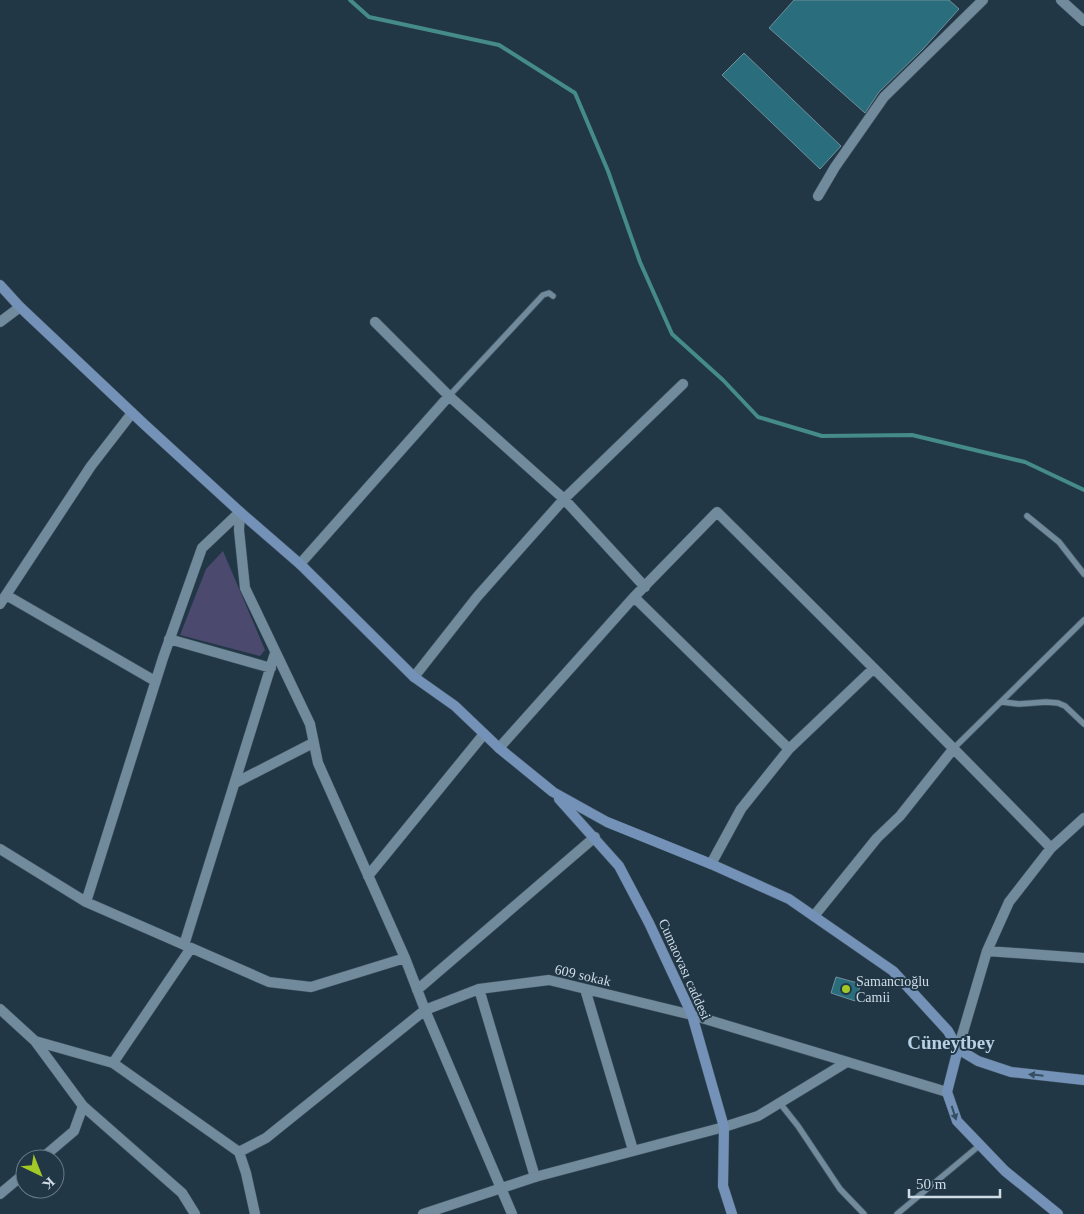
<svg xmlns="http://www.w3.org/2000/svg" width="1084" height="1214" font-family="Georgia,serif">
<rect width="100%" height="100%" fill="#213746"/>
<!-- green -->
<path fill="#4b496d" d="M223 551 265 650 260 656 180 635 206 569Z"/>
<g fill="none" stroke-linecap="round" stroke-linejoin="round">
<!-- stream -->
<path stroke="#448b89" stroke-width="4" d="M350 0 369 17 499 45 575 93 608 171 640 262 672 334 723 380 758 417 822 436 912 435 1025 462 1084 490"/>
</g>
<!-- building -->
<path fill="#2a6e7e" stroke="#6f9099" d="M794 0H949L959 9 923 49 879 92 865 113 769 28Z
M744 53 841 146 820 169 722 75Z
M836 977 861 984 855 1001 831 993Z"/>
<g fill="none" stroke-linecap="round" stroke-linejoin="round">
<!-- service casing -->
<g stroke="#405360" stroke-width="7">
<path id="service" d="M449 396 543 295 549 293 553 296
M1027 516 1059 542 1084 574
M1002 702 1019 704 1046 702 1058 703 1065 706 1084 724
M954 748 1084 620
M779 1102 798 1126 840 1189 864 1214
M897 1214 980 1145"/>
</g>
<!-- minor casing -->
<g stroke="#405360" stroke-width="11">
<path id="minor" d="M1061 0 1084 21
M818 196 835 167 884 97 983 0
M0 322 20 307
M375 322 449 396
M300 564 449 396 564 499 645 587
M6 595 155 681
M634 597 789 749 873 669
M0 604 91 466 132 413
M169 639 271 668
M414 677 477 597 564 499 683 384
M499 748 634 597 717 512C829 623 941 735 1051 848
M235 783 313 743
M0 849 86 902 163 658 202 548 240 512
M711 864 741 809 789 749
M368 876 484 734
M86 902 269 982 311 987 405 958
M814 916 877 838 900 816 954 748
M184 945 275 653
M987 951 1084 958
M479 989 535 1177
M585 989 633 1150
M417 990 595 837
M0 1009 35 1041 83 1106 182 1193 195 1214
M35 1041 113 1063 239 1152 246 1173 255 1214
M958 1049 987 951 1009 902 1051 848 1084 818
M113 1063 191 948
M239 1152 266 1138 425 1010 405 958 318 763 310 724 245 588 239 530 240 512
M41 1159 74 1131 83 1106
M0 1194 25 1173
M512 1214 425 1010 479 989 549 980 692 1015 947 1092"/>
</g>
<!-- tertiary casing -->
<g stroke="#405360" stroke-width="11">
<path id="tertiary" d="M423 1214 535 1177 724 1127 758 1116 847 1062"/>
</g>
<!-- secondary casing -->
<g stroke="#405360" stroke-width="11">
<path id="secondary" d="M0 285 20 307 145 425 240 512 300 564 414 677 455 706 499 748 553 792 607 822 711 864 789 899 893 971 948 1031 958 1049 978 1061 1011 1072 1084 1080
M559 799 619 866 649 923 692 1015 724 1127 723 1186 732 1214
M958 1049 947 1092 957 1121 1005 1171 1058 1214"/>
</g>
<!-- service -->
<use href="#service" stroke="#718a9c" stroke-width="5.5"/>
<!-- minor -->
<use href="#minor" stroke="#718a9c" stroke-width="10"/>
<!-- tertiary -->
<use href="#tertiary" stroke="#718a9c" stroke-width="10"/>
<!-- secondary -->
<use href="#secondary" stroke="#7492b8" stroke-width="10"/>
</g>
<!-- one-way arrows -->
<defs><path id="oneway-solid" d="M-6-.8H1V-3.2L6.5 0L1 3.2V.8H-6Z" transform="scale(1.25)"/></defs>
<g fill="#364e62">
<use href="#oneway-solid" transform="translate(1036 1075) rotate(-174)"/>
<use href="#oneway-solid" transform="translate(954 1113) rotate(72)"/>
</g>
<!-- markers -->
<circle fill="#a3c927" stroke="#213746" stroke-width="2" cx="846" cy="989" r="5"/>
<g text-anchor="middle" stroke-width="4" stroke-linejoin="round" paint-order="stroke">
<!-- street labels -->
<g font-size="14" fill="#cfdce6" stroke="#213746">
<text transform="translate(685 969) rotate(66)" y="5">Cumaovası caddesi</text>
<text transform="translate(583 975) rotate(13)" y="5">609 sokak</text>
</g>
<!-- poi labels -->
<g font-size="14" fill="#cfdce6" stroke="#213746" text-anchor="start">
<text x="856" y="986">Samancıoğlu<tspan x="856" dy="16">Camii</tspan></text>
</g>
<!-- district labels -->
<g font-size="19" font-weight="bold" fill="#b6d0e4" stroke="#213746">
<text x="951" y="1049">Cüneytbey</text>
</g>
</g>
<!-- north arrow -->
<g transform="translate(40 1174) rotate(137)"><circle r="24" fill="#213746" stroke="#677986"/>
<path d="M0-4L9 19L0 12L-9 19Z" fill="#a3c927"/>
<text y="-8" font-size="14" font-weight="bold" text-anchor="middle" fill="#cfdce6">K</text>
</g>
<!-- scale -->
<path d="M909 1189v8h91v-8" fill="none" stroke="#cfdce6" stroke-width="2.5"/>
<text x="916" y="1189" font-size="15" fill="#cfdce6" stroke="#213746" stroke-width="4" paint-order="stroke">50 m</text>
</svg>
